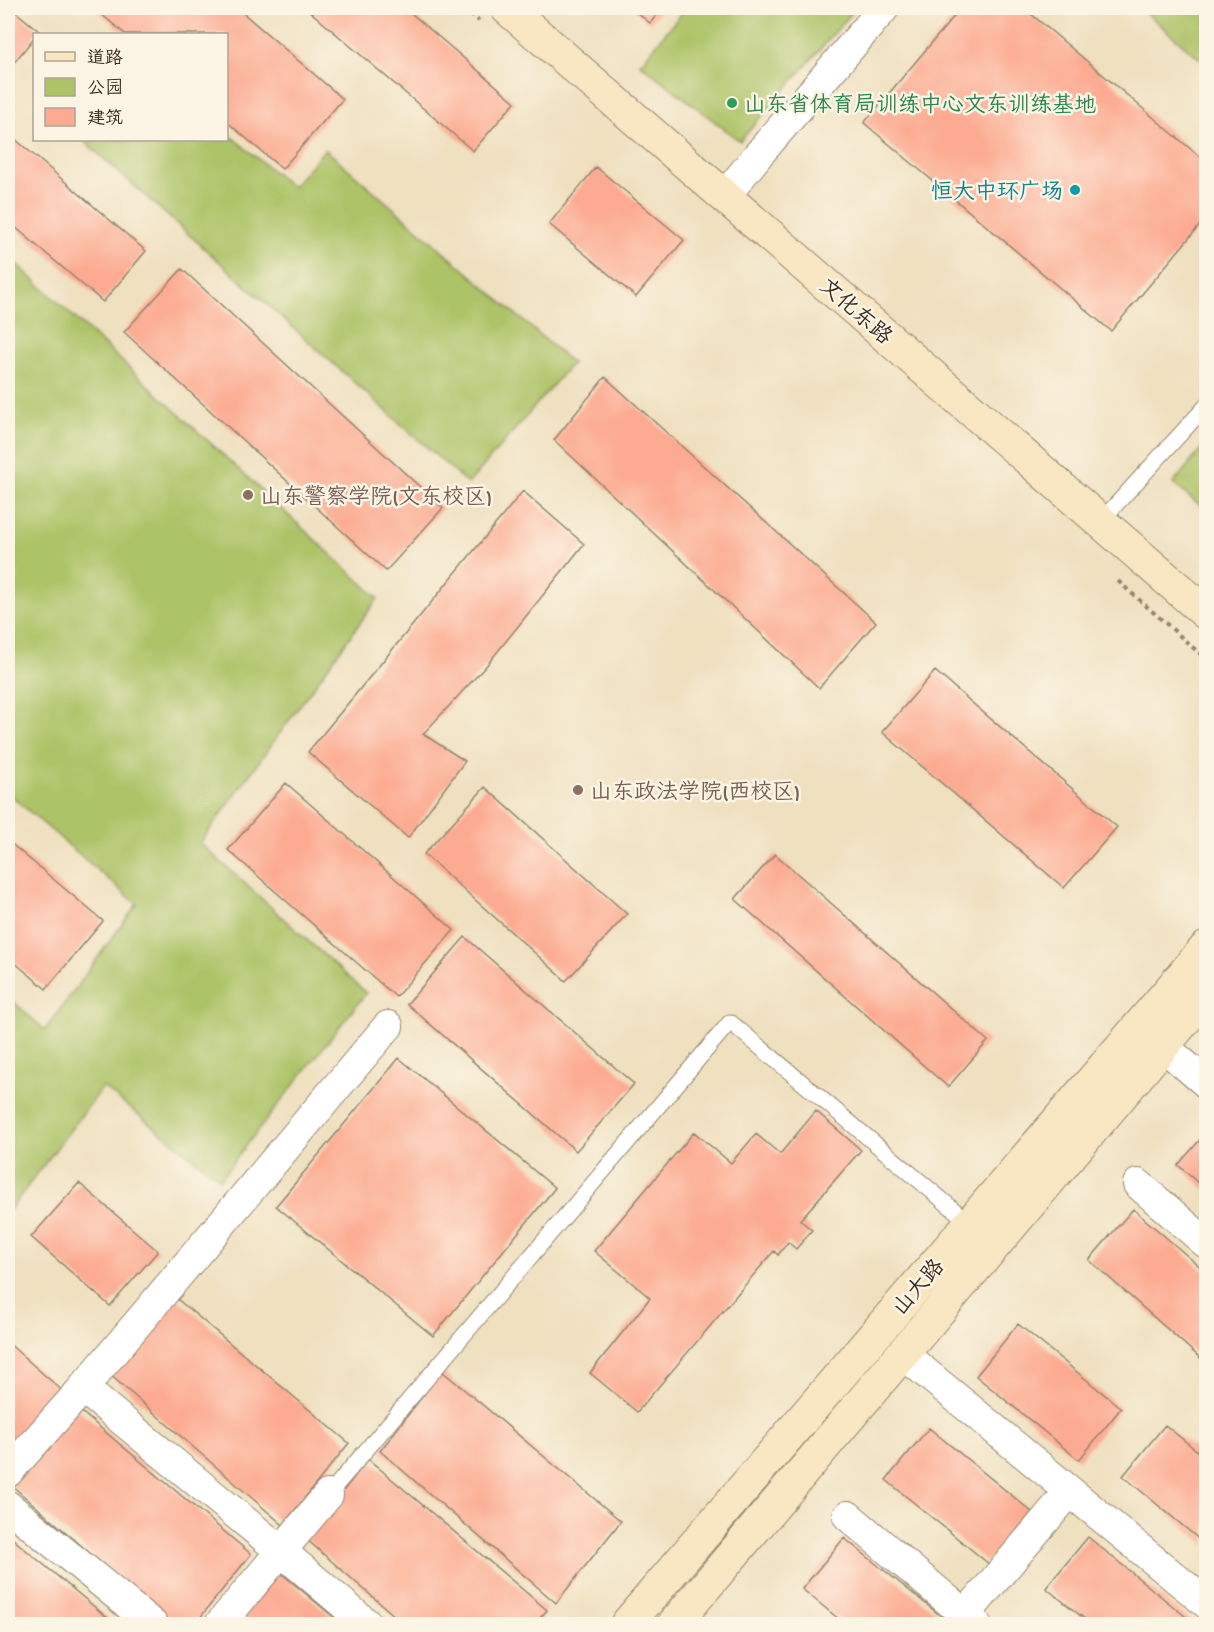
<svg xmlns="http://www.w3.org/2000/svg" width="1214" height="1632" font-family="'Gochi Hand','LXGW WenKai TC',sans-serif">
<rect width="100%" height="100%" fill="#fcf5e5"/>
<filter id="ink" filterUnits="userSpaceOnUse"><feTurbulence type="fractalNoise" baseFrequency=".0167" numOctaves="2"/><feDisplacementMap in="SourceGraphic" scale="12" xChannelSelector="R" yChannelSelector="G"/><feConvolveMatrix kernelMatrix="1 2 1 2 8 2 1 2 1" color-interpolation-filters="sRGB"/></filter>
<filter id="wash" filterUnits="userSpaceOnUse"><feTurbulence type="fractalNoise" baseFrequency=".008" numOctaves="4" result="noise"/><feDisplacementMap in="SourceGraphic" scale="24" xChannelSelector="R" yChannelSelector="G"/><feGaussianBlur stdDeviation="1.35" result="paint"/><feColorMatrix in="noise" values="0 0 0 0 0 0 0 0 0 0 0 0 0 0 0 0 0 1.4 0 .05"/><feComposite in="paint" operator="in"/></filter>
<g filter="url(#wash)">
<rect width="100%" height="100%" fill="#efe0c0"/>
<!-- green -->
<path fill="#adc367" stroke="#747642" stroke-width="1.5" d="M686 8H856L740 141 640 64Z
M1140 8H1206V64Z
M227 133 292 187 325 149 572 363 468 484 83 140H226Z
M8 256 378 598 200 843 366 993 220 1179 103 1087 8 1212V997L45 1030 137 904 8 793Z
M1206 443V510L1173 484Z"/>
<g id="blocks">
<!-- building -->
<path fill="#fcab92" d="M8 8H11L40 32 37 34H34V38L8 70Z
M94 8H237L343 99 282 169 226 121V34H125Z
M306 8H405L515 102 473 151Z
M631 8H663L650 23Z
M961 8H1024L1206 162V218L1111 331 864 123Z
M8 133 146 251 103 302 8 221Z
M596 167 684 240 636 297 549 224Z
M182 269 443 508 386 571 124 332Z
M605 377 876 622 819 688 554 440Z
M523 491 584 544 486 666 423 734 465 761 408 838 308 752Z
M935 671 1117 827 1064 888 882 732Z
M286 783 454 930 396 997 228 850Z
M485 787 627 914 566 981 424 854Z
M8 841 103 921 46 989 8 957Z
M775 854 988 1041 948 1087 735 899Z
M465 937 634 1084 576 1151 407 1004Z
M399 1058 555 1188 433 1336 276 1206Z
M816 1111 861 1150 800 1220 812 1230 796 1249 788 1242 778 1255 774 1251 637 1412 590 1373 650 1298 594 1251 694 1132 731 1163 756 1134 780 1154Z
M1206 1133V1190L1178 1165Z
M79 1183 158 1251 110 1306 31 1237Z
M1133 1209 1206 1272V1363L1089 1260Z
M170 1293 349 1443 283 1525 108 1373Z
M1018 1324 1121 1408 1079 1460 976 1376Z
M8 1343 65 1393 17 1448 8 1440Z
M442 1371 621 1521 556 1603 380 1451Z
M72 1404 251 1554 195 1624H172L10 1484Z
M1165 1425 1206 1458V1545L1123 1476Z
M929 1428 1032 1512 989 1564 886 1480Z
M368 1459 547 1610 535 1624H404L306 1539Z
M8 1535 115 1624H8Z
M1088 1537 1191 1621 1188 1624H1091L1046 1588Z
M844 1538 947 1621 944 1624H845L802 1589Z
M276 1569 342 1624H233Z"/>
</g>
</g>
<g filter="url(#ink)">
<use href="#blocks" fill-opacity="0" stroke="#95856f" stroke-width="1.5"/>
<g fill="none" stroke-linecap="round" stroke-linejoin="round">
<!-- lane casing -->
<g stroke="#95856f" stroke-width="17">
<path id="lane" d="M1100 522 1206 406
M328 1495 730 1022 971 1224"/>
</g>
<!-- street casing -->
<g stroke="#95856f" stroke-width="32">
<path id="street" d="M725 196 758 155 884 8
M1163 1046 1206 1083
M1138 1184 1206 1243
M903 1354 1206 1603
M83 1388 281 1551 367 1624
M8 1472 83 1388 388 1026
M8 1506 152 1624
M848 1516 976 1624
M965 1615 1070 1491
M220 1624 328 1495"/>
</g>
<!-- secondary casing -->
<g stroke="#95856f" stroke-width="35">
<path id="secondary" d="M507 8 1206 613
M627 1624 1206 948
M674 1624 1206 995"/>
</g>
<!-- path -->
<path stroke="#95856f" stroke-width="4" stroke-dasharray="4.5 4.5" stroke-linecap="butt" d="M463 8 479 21
M1118 581 1206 659"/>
<!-- lane -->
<use href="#lane" stroke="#fff" stroke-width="15"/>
<!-- street -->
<use href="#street" stroke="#fff" stroke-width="30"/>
<!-- secondary -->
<use href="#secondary" stroke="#f9e7c3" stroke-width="33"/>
</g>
</g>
<!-- markers -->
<circle fill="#2e9e5b" stroke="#fcf5e5" stroke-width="2" cx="732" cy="103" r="6"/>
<circle fill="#0f9aa8" stroke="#fcf5e5" stroke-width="2" cx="1075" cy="190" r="6"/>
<g fill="#8d6e63" stroke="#fcf5e5" stroke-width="2">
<circle cx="248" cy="495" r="6"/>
<circle cx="578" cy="790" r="6"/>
</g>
<g text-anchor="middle" stroke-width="5" stroke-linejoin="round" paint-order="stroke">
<!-- leisure labels -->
<g font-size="22" fill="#27864d" stroke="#fcf5e5" text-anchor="start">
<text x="744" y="111">山东省体育局训练中心文东训练基地</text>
</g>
<!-- culture labels -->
<g font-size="22" fill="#0d838f" stroke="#fcf5e5" text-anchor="end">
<text x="1063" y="198">恒大中环广场</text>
</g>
<!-- street labels -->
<g font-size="22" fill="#3b2a1e" stroke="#fcf5e5">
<text transform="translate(857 310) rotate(41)" y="8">文化东路</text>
<text transform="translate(917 1286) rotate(-49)" y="8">山大路</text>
</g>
<!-- education labels -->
<g font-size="22" fill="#785e54" stroke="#fcf5e5" text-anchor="start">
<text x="260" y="503">山东警察学院(文东校区)</text>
<text x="590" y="798">山东政法学院(西校区)</text>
</g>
</g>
<!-- margin -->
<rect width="1214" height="1632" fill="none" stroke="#fcf5e5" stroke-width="30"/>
<!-- legend -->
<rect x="33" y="33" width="195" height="108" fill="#fcf5e5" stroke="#afa495" stroke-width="1.5"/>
<rect x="45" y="52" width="30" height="9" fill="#f9e7c3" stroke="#afa495" stroke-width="1.5"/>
<text x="87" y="63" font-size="18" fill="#3b2a1e">道路</text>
<rect x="45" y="78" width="30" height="18" fill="#adc367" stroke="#afa495" stroke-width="1.5"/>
<text x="87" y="93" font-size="18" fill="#3b2a1e">公园</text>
<rect x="45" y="108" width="30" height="18" fill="#fcab92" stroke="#afa495" stroke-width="1.5"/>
<text x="87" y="123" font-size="18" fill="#3b2a1e">建筑</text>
</svg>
